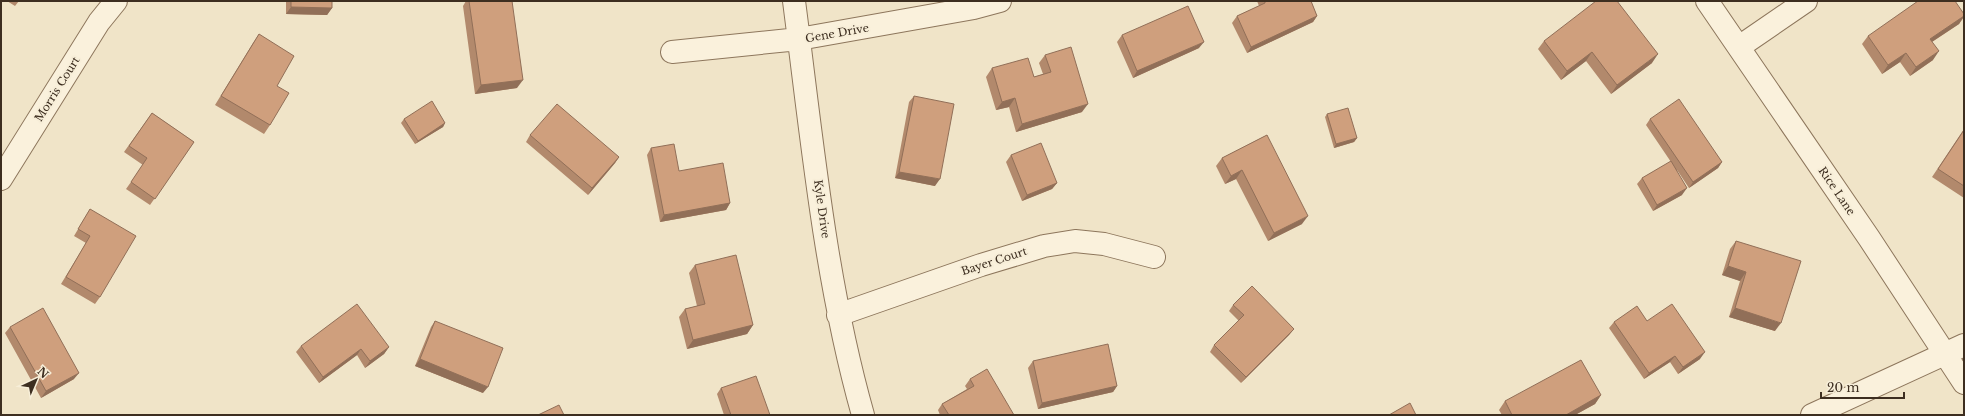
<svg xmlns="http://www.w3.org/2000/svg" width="1965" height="416" font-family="'Libre Baskerville',serif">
<rect width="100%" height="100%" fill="#f0e4c8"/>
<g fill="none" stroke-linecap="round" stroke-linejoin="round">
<!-- minor casing -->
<g stroke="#8d765c" stroke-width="24">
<path id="minor" d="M794 1C812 139 825 281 863 415
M1707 1 1869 238 1964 383
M1739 47 1806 1
M672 52 799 39 974 8 1000 1
M1 179 99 22 116 1
M838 315 981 265 1044 246 1075 241 1104 244 1154 257"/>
</g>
<!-- tertiary casing -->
<g stroke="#8d765c" stroke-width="24">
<path id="tertiary" d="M1812 415 1964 345"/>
</g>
<!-- minor -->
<use href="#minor" stroke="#faf1dc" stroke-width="22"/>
<!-- tertiary -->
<use href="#tertiary" stroke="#faf1dc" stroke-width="22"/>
</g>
<!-- wall -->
<path fill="#b2896c" d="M7 1H19L15 6Z
M286 1H332V8L327 15 286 14Z
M466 1H512L517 88 475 94 463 6Z
M1257 1H1311L1317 16 1313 22 1247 53 1232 23 1237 16 1259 6Z
M1964 14V17L1959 24 1932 42 1933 60 1910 76 1900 62 1882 74 1862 44 1868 36Z
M259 34 277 86 270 125 264 134 215 105 253 43Z
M1122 35 1199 48 1133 78 1117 42Z
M1544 41 1652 63 1611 94 1586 61 1561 80 1538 49Z
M1045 55 1082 112 1016 132 1009 107 996 110 986 77 992 68 1034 77 1043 74 1039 63Z
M914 96 935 186 895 178 909 102Z
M152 113 194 142 150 205 126 189 143 165 124 152Z
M1327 114 1357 138 1354 142 1334 148 1325 117Z
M404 119 445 123 443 127 415 144 401 123Z
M1650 119 1722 162 1718 168 1689 188 1677 170 1682 195 1653 211 1637 184 1642 178 1671 162 1646 125Z
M1964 129V198L1932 177Z
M530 135 619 157 615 163 588 195 526 142Z
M1267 135 1302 224 1268 241 1236 179 1225 184 1216 166 1222 158Z
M651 148 679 171 730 203 726 210 660 222 647 155Z
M1011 155 1057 183 1052 189 1022 201 1006 162Z
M90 209 100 297 95 304 61 284 86 243 74 236Z
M1736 241 1775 331 1729 317 1740 281 1722 275 1730 249Z
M695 265 753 325 747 334 687 349 679 317 685 309 697 306 689 273Z
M1233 305 1294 329 1289 335 1241 383 1210 352 1214 345 1239 321 1229 311Z
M435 321 483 393 415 366 431 327Z
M1647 321 1700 359 1678 374 1670 362 1644 379 1609 328 1614 322Z
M10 327 74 379 41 398 5 333Z
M301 346 389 347 384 354 365 368 357 355 319 383 296 352Z
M1033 361 1117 386 1113 392 1038 409 1028 368Z
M970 379 1014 415H940L938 410 942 404 967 389 965 386Z
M721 388 770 415H724L717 394Z
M1601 395 1595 404 1575 415H1502L1499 410 1505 401Z"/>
<!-- shaded-wall -->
<path fill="#916f58" d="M291 7 332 8 327 15 286 14Z
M1317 16 1313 22 1247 53 1251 47Z
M1964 16 1959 24 1924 47 1930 39Z
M1204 42 1199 48 1133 78 1137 71Z
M1939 51 1933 60 1910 76 1916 67Z
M1592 52 1586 61 1561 80 1567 71Z
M1906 53 1900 62 1882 74 1888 65Z
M1658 54 1652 63 1611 94 1617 85Z
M523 80 517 88 475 94 481 85Z
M1015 98 1009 107 996 110 1002 102Z
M1088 104 1082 112 1016 132 1022 124Z
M445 123 443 127 415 144 418 141Z
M1357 138 1354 142 1334 148 1336 144Z
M619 157 615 163 588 195 592 188Z
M1722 162 1718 168 1689 188 1693 182Z
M1242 170 1236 179 1225 184 1231 176Z
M899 172 940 179 935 186 895 178Z
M1057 183 1052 189 1022 201 1027 195Z
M1687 188 1682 195 1653 211 1657 205Z
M730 203 726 210 660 222 664 215Z
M1308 216 1302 224 1268 241 1274 233Z
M1728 266 1746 272 1740 281 1722 275Z
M1735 308 1781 323 1775 331 1729 317Z
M753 325 747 334 687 349 693 340Z
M1294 329 1289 335 1241 383 1246 377Z
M389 347 384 354 365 368 370 361Z
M361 349 357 355 319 383 323 377Z
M1705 352 1700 359 1678 374 1683 367Z
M1675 356 1670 362 1644 379 1649 373Z
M420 359 488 387 483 393 415 366Z
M79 373 74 379 41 398 46 391Z
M1117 386 1113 392 1038 409 1042 403Z
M1601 395 1595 404 1575 415H1566Z"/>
<!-- building -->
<path fill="#cf9f7d" stroke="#916f58" d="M291 1H332V8L291 7Z
M469 1H512L523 80 481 85Z
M1265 1H1311L1317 16 1251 47 1237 16 1265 3Z
M1596 1H1617L1658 54 1617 85 1592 52 1567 71 1544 41Z
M1918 1H1955L1964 14V16L1930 39 1939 51 1916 67 1906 53 1888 65 1868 36Z
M1188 6 1204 42 1137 71 1122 35Z
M259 34 294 56 277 86 289 93 270 125 221 96Z
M1071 47 1088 104 1022 124 1015 98 1002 102 992 68 1028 58 1034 77 1051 72 1045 55Z
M914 96 954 104 940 179 899 172Z
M1679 99 1722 162 1693 182 1650 119Z
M432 101 445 123 418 141 404 119Z
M557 104 619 157 592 188 530 135Z
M1348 108 1357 138 1336 144 1327 114Z
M152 113 194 142 155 199 131 182 147 158 129 146Z
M1964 130V186L1938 169Z
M1267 135 1308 216 1274 233 1242 170 1231 176 1222 158Z
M1041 143 1057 183 1027 195 1011 155Z
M674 144 679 171 723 163 730 203 664 215 651 148Z
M1671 161 1687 188 1657 205 1642 178Z
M90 209 136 236 100 297 66 277 90 236 78 229Z
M1736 241 1801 261 1781 323 1735 308 1746 272 1728 266Z
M736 255 753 325 693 340 685 309 705 304 695 265Z
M1252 286 1294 329 1246 377 1214 345 1244 315 1233 305Z
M357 304 389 347 370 361 361 349 323 377 301 346Z
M1672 304 1705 352 1683 367 1675 356 1649 373 1614 322 1637 306 1647 321Z
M43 308 79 373 46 391 10 327Z
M435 321 503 348 488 387 420 359Z
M1108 344 1117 386 1042 403 1033 361Z
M1581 360 1601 395 1566 415H1512L1505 401Z
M987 369 1014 415H949L942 404 974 386 970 379Z
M756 376 770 415H731L721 388Z
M1410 403 1416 415H1389Z
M559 405 564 415H538Z"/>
<g text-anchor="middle" stroke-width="4" stroke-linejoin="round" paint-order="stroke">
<!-- street labels -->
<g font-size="11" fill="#3d2e20" stroke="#f7eed8">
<text transform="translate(837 33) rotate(-10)" y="4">Gene Drive</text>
<text transform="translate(57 89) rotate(-58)" y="4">Morris Court</text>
<text transform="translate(1837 191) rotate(56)" y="4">Rice Lane</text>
<text transform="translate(822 209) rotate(82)" y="4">Kyle Drive</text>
<text transform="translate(994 261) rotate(-18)" y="4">Bayer Court</text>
</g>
</g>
<!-- border -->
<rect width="1965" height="416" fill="none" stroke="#3d2e20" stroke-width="4"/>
<!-- north arrow -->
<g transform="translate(36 380) rotate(44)" stroke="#f7eed8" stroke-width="3" paint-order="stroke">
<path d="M0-3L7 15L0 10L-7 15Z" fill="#3d2e20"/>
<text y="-6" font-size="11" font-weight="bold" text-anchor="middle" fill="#3d2e20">N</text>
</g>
<!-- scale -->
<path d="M1821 392v6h83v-6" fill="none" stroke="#3d2e20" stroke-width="2"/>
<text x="1827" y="392" font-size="12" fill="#3d2e20" stroke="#f7eed8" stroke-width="3" paint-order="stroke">20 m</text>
</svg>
